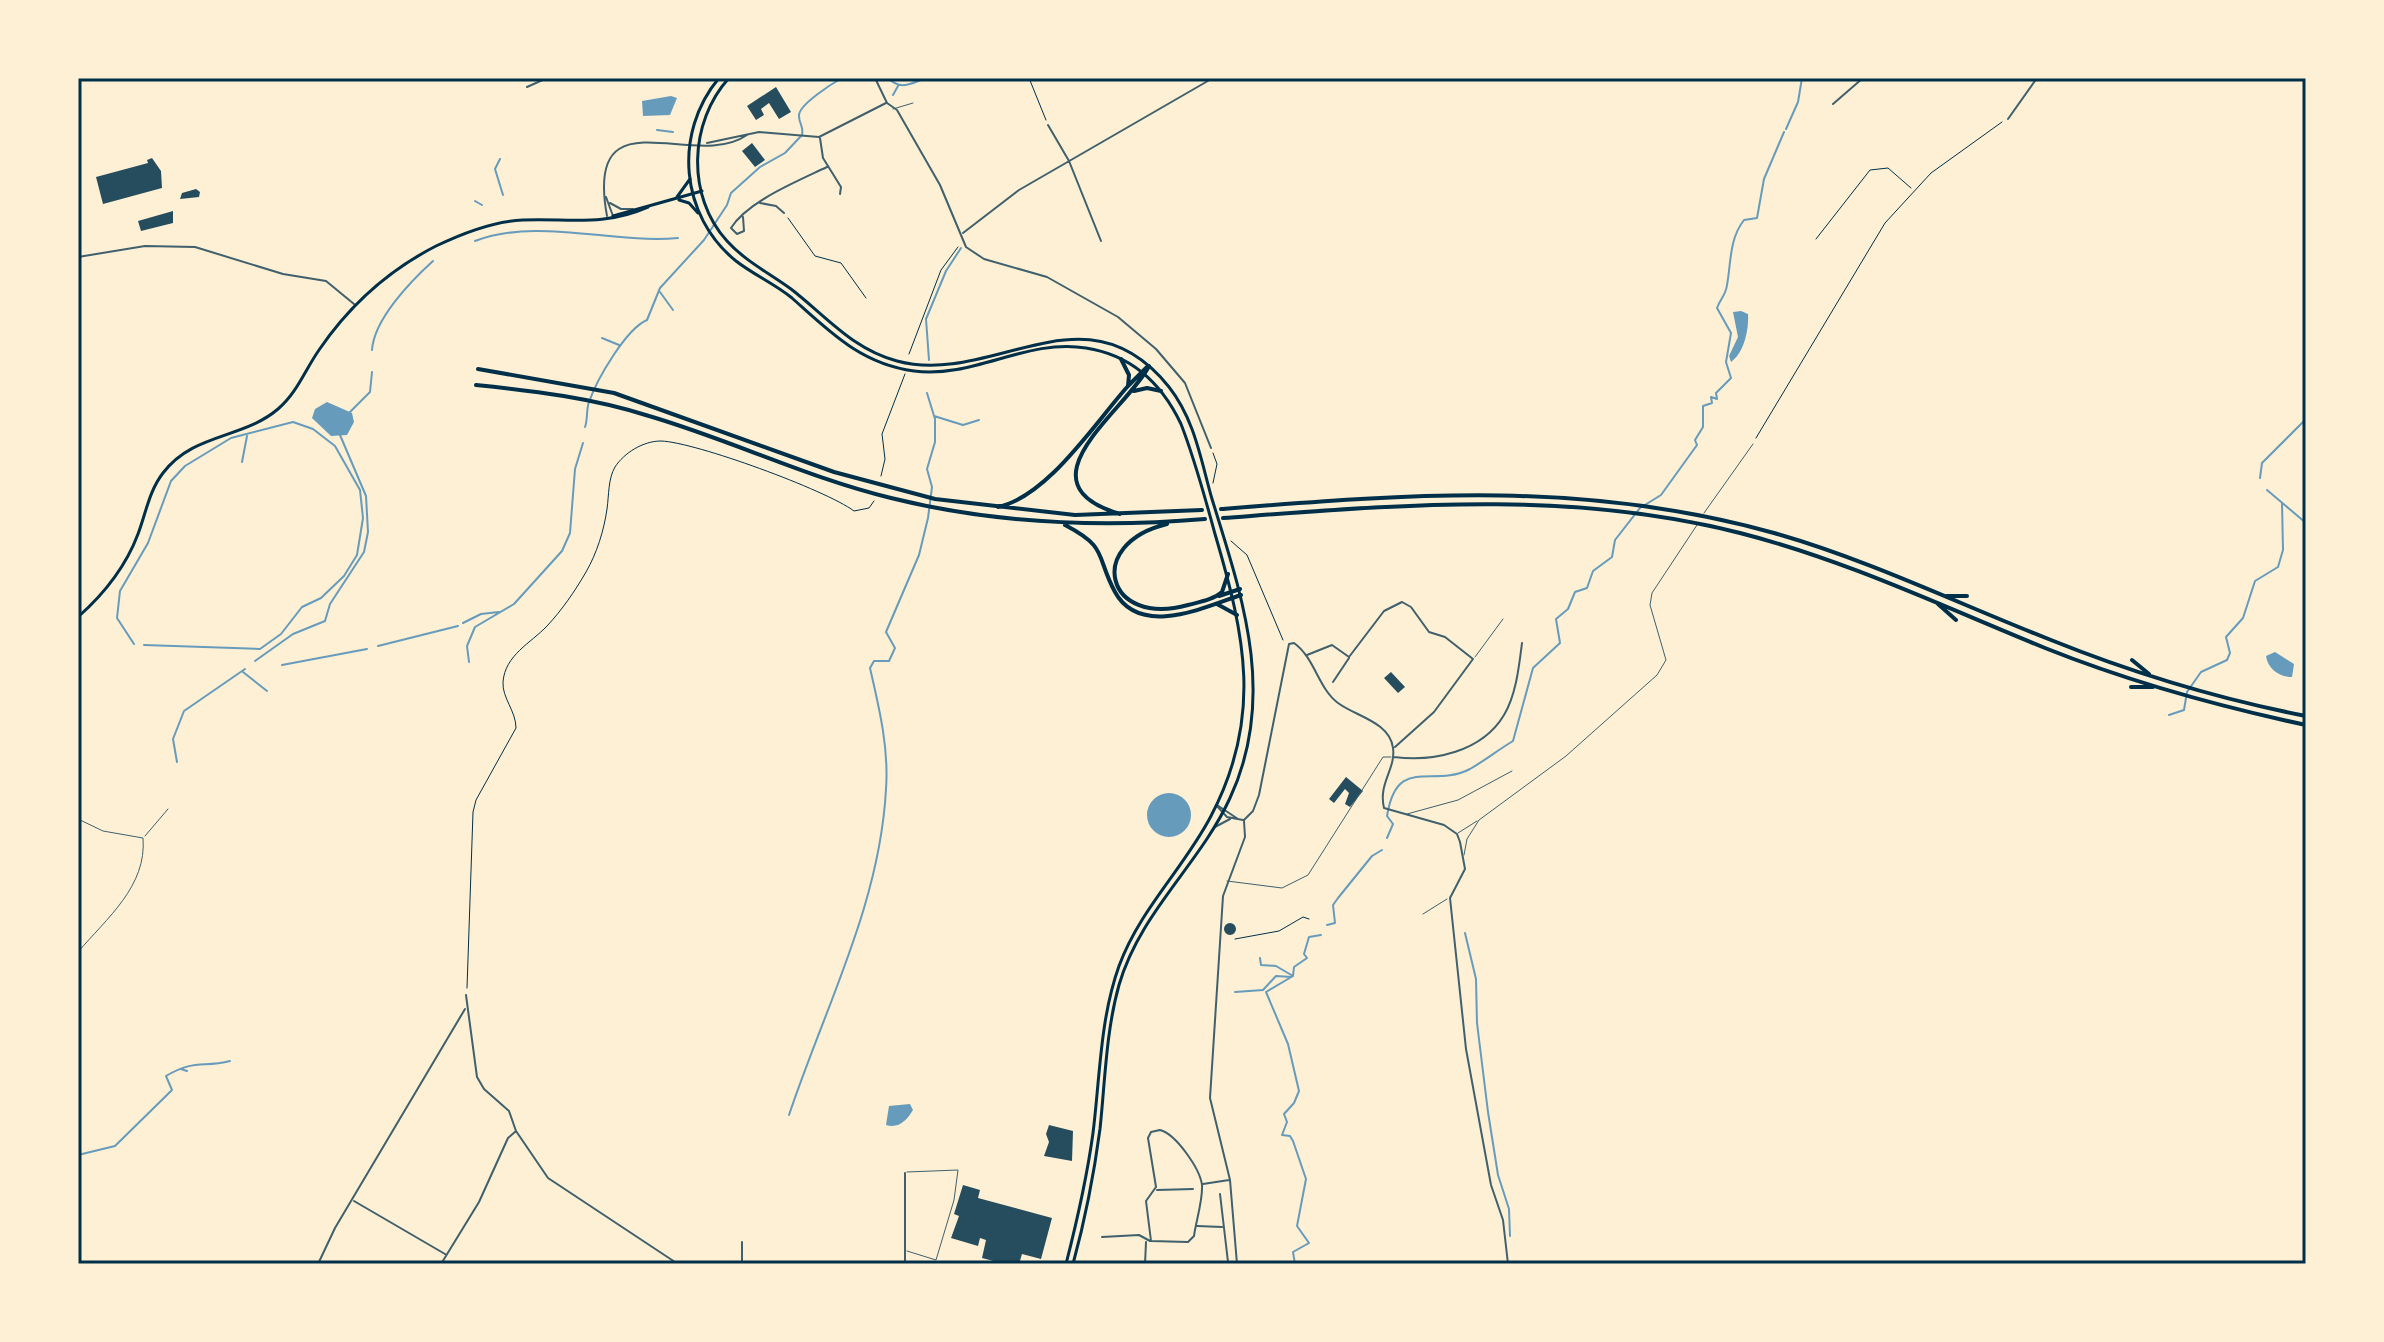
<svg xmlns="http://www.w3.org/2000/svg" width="2384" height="1342" font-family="'Source Sans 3',sans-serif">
<rect width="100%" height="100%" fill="#fdf0d5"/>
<!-- water -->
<path fill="#669bbc" d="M671 96 677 98 670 115 643 116 642 101Z
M1741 311 1748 314C1749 330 1744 353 1731 362L1729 356 1738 337 1733 312Z
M327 402 352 413 354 422 347 435 331 436 312 418 315 409Z
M2275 652 2294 664 2292 677C2279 677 2268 669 2266 656Z
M1147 815a22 22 0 1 1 44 0a22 22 0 1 1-44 0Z
M910 1104 913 1110C907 1120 899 1129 886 1125L889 1106Z"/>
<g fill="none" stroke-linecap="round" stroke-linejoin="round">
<!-- stream -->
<path stroke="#669bbc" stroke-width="2" d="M888 78C902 92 912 82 927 78
M893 95 898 86
M1786 129 1798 102 1802 78
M657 130 673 132
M500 159 495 169 503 195
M475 201 482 205
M475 241C540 217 609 244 678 238
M660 292 673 310
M602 338 619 345
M372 350C374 319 411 281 433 261
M929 360 926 319 946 271 961 248
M350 412 370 392 372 372
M934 416 963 425 979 420
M585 427C588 419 586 410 589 402 597 379 626 329 647 320L660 288 704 240 727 205 731 193 760 167 785 153 802 135C804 126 799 124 799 116 798 105 833 83 842 78
M242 462 247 436
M2260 478 2262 463 2306 419
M2267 490 2306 523
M463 623 481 614 499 612
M134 644 117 618 120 591 148 543 171 481 185 466 231 438 293 422 313 429 335 446 360 490 363 518 357 555 344 576 321 598 302 607 281 634 260 649 144 645
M378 646 458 626
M255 661 293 634 325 621 330 604 364 552 368 532 366 496 340 435
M469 662 467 646 475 627 514 604 562 551 570 533 575 469 583 443
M282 665 367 649
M243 672 267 691
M2169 715 2184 710 2187 692 2201 672 2227 660 2230 653 2226 637 2243 618 2255 581 2278 567 2283 550 2282 503
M177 762 173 739 184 711 245 669
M1387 838 1393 824 1387 816C1397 754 1432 789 1470 769 1484 761 1498 750 1513 741L1533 668 1560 643 1556 619 1568 609 1575 592 1587 588 1593 571 1612 557 1615 540 1640 508 1661 495 1697 445 1695 440 1703 427V406L1712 403 1711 397 1717 399 1716 393 1731 378 1726 362 1731 333 1717 308C1720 299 1726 295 1727 285 1731 264 1729 239 1744 220L1757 218 1764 179 1784 132
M1327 925 1335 923 1333 905 1338 898 1372 856 1382 850
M1465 933 1476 979 1477 1023 1488 1112 1498 1175 1509 1209 1510 1236
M1260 958 1261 965 1276 966 1293 976 1294 967 1307 958 1304 954 1309 937 1321 935
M1293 976 1266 992 1288 1044 1299 1091 1294 1103 1284 1114 1287 1122 1282 1135 1290 1136 1293 1141 1306 1179 1297 1226 1309 1243 1293 1252 1295 1264
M1235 992 1263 990 1276 976 1291 977
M181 1069 187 1071
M789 1115C825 1007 880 904 886 789 889 748 879 707 870 668L874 661H889L895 648 886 632 919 555 928 518 932 487 927 469 935 442V419L927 393
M78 1155 115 1146 172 1090 166 1076C195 1059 202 1068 230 1061"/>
</g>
<!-- building -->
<path fill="#264d5e" d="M776 87 791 112 779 119 769 103 761 109 764 115 756 120 747 106Z
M752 143 765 160 755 167 742 151Z
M152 158 161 171 162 188 103 204 96 177 148 163 147 160Z
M196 189 200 192 199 197 180 199 182 193Z
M173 211V223L141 231 138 221Z
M1391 672 1405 687 1398 693 1384 678Z
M1346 777 1363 791 1350 807 1345 804 1349 793 1345 789 1334 803 1329 799Z
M1224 929a6 6 0 1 1 12 0a6 6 0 1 1-12 0Z
M1049 1125 1073 1131 1072 1161 1044 1156 1049 1142 1046 1134Z
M963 1185 980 1190 978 1198 1052 1218 1041 1259 1022 1254 1019 1264H1005L982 1258 986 1240 980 1238 978 1246 951 1238 959 1216 954 1214Z"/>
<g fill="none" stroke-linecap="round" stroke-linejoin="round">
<!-- path -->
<path stroke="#003049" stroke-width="1" d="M1029 78 1046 120
M788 218 815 256 841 263 866 298
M1816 239 1870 170 1888 168 1911 188
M909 354 941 270 958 247
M1756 438 1885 223 1931 173 2002 122
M1213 453 1217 464 1213 483
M881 476 885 459 882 434 905 374
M1231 541 1247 555 1283 640
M1235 939 1279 931 1303 917 1309 919
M467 988 473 812 476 800 516 728C516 711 502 698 503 682 505 655 531 643 547 626 562 610 575 591 586 572 597 553 604 530 607 509 609 495 608 479 615 467 624 453 643 441 661 441 695 442 826 490 854 511L869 508 874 501"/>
<!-- service -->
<path stroke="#3f606c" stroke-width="1" d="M893 109 913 103
M1704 513 1753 444
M1475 657 1503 619
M1407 814 1458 800 1512 771
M78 819 103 831 143 838C147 886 107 918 78 952
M1458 833 1477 821
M145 836 168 809
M1464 855 1467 839 1479 820 1566 756 1657 675 1666 660 1650 605 1652 593 1697 525
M1227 881 1282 888 1308 875 1383 757H1391
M1423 914 1447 899
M907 1172 958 1170 954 1200 936 1260 907 1251
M773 1264V1263"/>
<!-- minor -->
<path stroke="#3f606c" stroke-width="2" d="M875 78 887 103 897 110 940 185 966 247 984 259 1047 277 1118 317 1156 349 1185 383 1211 448
M527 87 547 78
M1833 104 1863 78
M2008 119 2037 78
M1048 125 1069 161 1101 241
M820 138 823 158 841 187 840 194
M707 143 759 132 819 137 886 103
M606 197 613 216
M610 203 621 209H633
M760 203 776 206 784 213
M607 216C584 91 694 172 747 135
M743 217 744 231 737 234 731 228C748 201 798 181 827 167
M963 233 1019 190 1213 78
M78 257 145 246 195 247 283 274 326 281 354 304
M1307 655 1332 645 1349 657 1384 611 1402 602 1411 607 1429 632 1445 637 1473 659 1434 712 1395 747
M1333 682 1349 658
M1394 757C1433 762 1482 752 1504 715 1516 695 1519 667 1522 643
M1216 805 1227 817 1243 820
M1217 805 1238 819
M1244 820 1253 811 1259 795 1289 644 1294 643C1315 658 1318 688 1338 703 1355 716 1390 722 1393 748 1396 769 1378 783 1384 808L1444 825 1457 834 1460 842 1465 869 1450 898 1466 1049 1491 1185 1503 1220 1508 1264
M1215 827 1230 819
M466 995 477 1077 484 1089 509 1111 516 1131 548 1178 678 1264
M1160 1130C1176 1134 1200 1169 1202 1185 1203 1200 1196 1221 1194 1236L1188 1242 1151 1241 1146 1201 1156 1187 1148 1138 1151 1132Z
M905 1173V1264
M1203 1184 1229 1180
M1157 1190 1193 1189
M1220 1194 1228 1262
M354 1201 445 1254
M1197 1226 1222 1227
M1102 1237 1139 1235 1150 1241
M318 1264 335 1228 465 1009
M441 1264 479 1202 508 1138 516 1131
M742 1264V1242
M1145 1264 1146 1242
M1237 1264 1230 1180 1210 1098 1223 896 1245 837 1244 821"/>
<!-- secondary -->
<path stroke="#003049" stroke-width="3" d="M677 197 690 179
M679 200 689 203 698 213
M613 216 702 191
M78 617C104 594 126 566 138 534 146 513 149 491 163 473 193 433 243 439 278 409 297 393 305 370 319 350 349 306 389 270 436 246 463 233 493 221 523 220 569 218 602 227 648 207"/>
<!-- primary -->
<path stroke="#003049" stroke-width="3" d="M719 78C673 133 680 216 736 261 754 275 775 284 792 298 830 332 861 364 914 371 973 379 1027 338 1086 348 1131 355 1162 384 1181 424 1195 460 1205 497 1215 534 1245 636 1263 717 1211 816 1184 868 1140 909 1119 966 1100 1019 1100 1077 1093 1133 1087 1177 1077 1221 1066 1264
M729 78C689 122 686 196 727 241 745 261 769 273 791 289 826 316 852 349 897 361 993 387 1085 282 1169 387 1195 420 1201 461 1212 499 1243 599 1277 697 1230 798 1200 864 1140 912 1119 985 1106 1031 1105 1082 1100 1129 1094 1174 1085 1220 1073 1264"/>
<!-- motorway -->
<path stroke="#003049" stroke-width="4" d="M478 369 614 393 834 472 935 499 1075 515 1202 510
M476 385C535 391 593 398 649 416 731 440 808 478 891 498 995 524 1098 528 1205 519
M1128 386 1147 367
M1134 391 1147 388 1161 391
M998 507C1048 496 1094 424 1128 386L1129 375 1121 359
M1221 509C1413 494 1585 480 1774 533 1869 560 1959 604 2051 640 2133 673 2219 699 2306 716
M1120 514C1015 483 1127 410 1149 366
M1223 518C1398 505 1568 489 1740 533 1846 560 1944 607 2045 648 2130 682 2217 706 2306 725
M1167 524C1084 544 1106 628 1188 605 1199 602 1213 600 1222 592L1228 574
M1065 525C1109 548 1095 555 1115 592 1140 638 1205 607 1241 595
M1219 596 1240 589
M1946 596H1967
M1217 604 1237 615
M1938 604 1956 620
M2132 660 2149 674
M2131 687H2153"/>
</g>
<!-- border -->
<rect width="2384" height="1342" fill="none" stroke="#fdf0d5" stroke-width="160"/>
<rect x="80" y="80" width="2224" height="1182" fill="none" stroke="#003049" stroke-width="3"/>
</svg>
